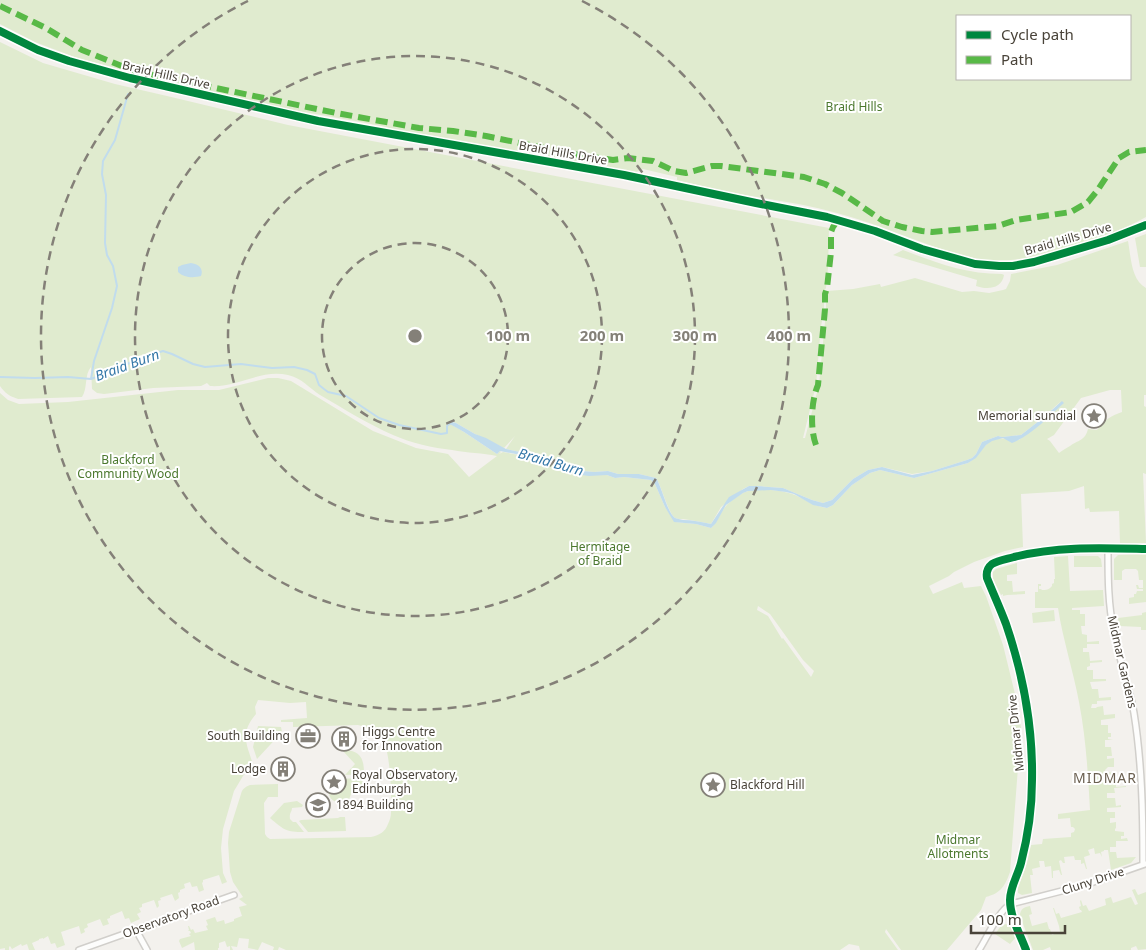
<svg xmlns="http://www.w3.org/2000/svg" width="1146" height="950" font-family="'Noto Sans',sans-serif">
<rect width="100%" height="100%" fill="#f3f1ed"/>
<!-- green -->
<path fill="#e0ebcf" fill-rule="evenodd" d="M0 0H1146V217C1125 229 1102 237 1079 244 1046 254 1010 266 974 258 927 248 884 225 837 213 798 202 757 198 718 190 704 187 691 183 677 180V177L643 169 636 172 444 138 390 129 386 127 361 122 276 107 131 72 77 58 35 42 0 24ZM957 16H1130V79H957Z
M0 42 43 63 115 84 167 96 288 125 829 228 828 268 826 288 824 291V312L821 326 816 385 803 438H805L819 385 826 311V294L827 291 853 289 880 284 881 287 915 278 962 292 974 291 989 293 1003 290 1006 289 1010 281 1011 274 1057 265 1128 241C1131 257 1131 280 1146 288V395H1144V406L1146 407V474L1143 473 1146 543 1120 544 1119 511 1090 512 1089 508 1085 509 1084 486 1069 491 1021 494 1023 547 1005 551 974 562 954 572 949 576 929 586 933 594 962 582 964 588 981 586 986 596 1003 645 1015 694 1021 728 1010 872C1005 886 1001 893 986 897L981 910 947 950H901L886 929 885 932 898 950H860L859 946 849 944 840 950H286L279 947 278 950H273L274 947 262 942 258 950 248 948 249 939 239 938 237 947 231 946 233 950H230V946L227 947 225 941 219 943V948H218V950H195L194 942 182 948 179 941 180 939 191 936 189 934 191 933 190 931H188L189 930 188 926H189L191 930 193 929 195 933 208 930 206 926 208 925 206 920 215 917 217 922 224 920 225 924 234 921V919L242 916 239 907 247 905 239 899 243 897 233 882 230 872 228 843 229 832 241 794C242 789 245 787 250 785L278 784V797H268L264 803 265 834 267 837 270 839 371 837C380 835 385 832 388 824 390 820 391 816 391 812 392 800 390 755 385 746 380 735 370 728 358 725L293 727V722H281V720L307 718 306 702 290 703 258 700 255 707 256 714C240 733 246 743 253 764L243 776 234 791 223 829 221 848 223 873 227 882 222 884 219 875 203 880V882L202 883 204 890 199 892 197 886 192 887 190 882 184 884 185 888 180 890V892L178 893 179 898 175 901 172 894 160 898 161 900 158 901 159 906 157 908 154 900 142 904V907L139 908 141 912 137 914 140 919 131 923 129 918 125 919 122 911 110 916V918L107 919 109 924 103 926 100 919 87 924 88 927 84 929 85 932 81 934 79 926 61 932 65 945 57 948 55 943 51 944 48 936 43 939V938L39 939V940L32 943 35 950H29L27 944 22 946 21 944 12 949 10 946 9 947V950H5V948L0 949V393L8 400 19 404 68 402 178 390H219L268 378H278L291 381 373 431 416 448 448 454 469 477 497 456C483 453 467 453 452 450 433 448 411 443 393 435 368 424 344 409 320 395 309 388 302 378 288 375 260 369 237 388 210 386L207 383 201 386 153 388 104 394 97 393 92 389 91 367C84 375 88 388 82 397L18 399C9 396 5 393 0 386ZM1110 390H1121L1122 412C1111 416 1104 420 1097 430L1088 429C1085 441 1078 440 1070 446 1066 448 1062 451 1059 453L1050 441 1047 439 1054 435 1081 398ZM1061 401 1047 417 1019 440C1009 439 996 436 988 443 980 450 979 456 968 463L914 478 880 470 870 473 852 485 833 505 827 508C812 506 807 500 795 495 784 490 755 487 745 492 740 494 729 502 726 506 720 513 718 521 711 528L696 524 676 522 665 507 655 484 651 480 624 477 615 478 607 475 566 470 553 461 503 452 499 454 501 452 500 451 497 454 464 432 449 423 452 422 456 423 475 434 504 448 515 436 506 449 560 460 569 466 583 471 594 472 608 471 618 474H639L656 478C662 487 668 513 675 518 677 519 680 519 683 519 692 520 701 522 711 524L721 507 743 489 749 486H757L783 488 812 500 823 503 832 500 853 479 868 470 882 467 912 474 932 471 967 460 972 458 976 454 982 442 998 436 1002 437 1021 435 1044 417ZM758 606 770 614 803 660 814 671 811 677 783 638 782 639 768 616 757 610Z
M1146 234V267H1140L1135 238Z
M903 250C937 263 965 274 1002 274L1004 275C1002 289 987 290 976 286L977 280 893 255Z
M1146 554V602L1129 604V598L1134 597V594H1136L1137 591H1143V589H1137L1136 585H1138L1139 588H1143V580H1139L1138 571 1136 569H1125L1122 571V580H1114V559L1118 555Z
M1068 556 1070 591 1103 590 1104 606 1072 608V610H1080V614H1085V626H1081L1082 634 1087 635V642L1099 641V644H1087V648H1083V652H1089L1090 661 1102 660V662L1090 663V666L1087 667V670H1093V679H1106V681L1090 682 1092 689H1098L1099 698 1111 697V700L1097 701V704H1092L1091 708H1096L1097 707 1103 706 1104 715 1115 714V718L1101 720V725H1108V733H1111V737H1108V739L1113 740H1105V747H1111L1112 756H1107V759L1114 758V767H1108L1105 770 1106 773 1115 772V777L1105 778 1106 784H1116V787L1126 786V787L1114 788 1115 793H1107V798H1115L1116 806 1121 805V807L1107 808V812H1115V818H1110V823L1116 822V828L1115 829V831L1124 832V836H1121V839L1127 838 1128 841H1116V847H1110V852H1116L1117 858 1136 857 1131 863 1111 870 1108 850H1104V851L1101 852 1102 857 1100 853 1095 854 1094 848 1088 850 1090 855 1084 857 1087 869H1086L1084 863 1081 864V860H1075L1074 856 1064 857 1065 863H1063L1061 860 1059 861 1062 875H1061L1059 870 1053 871V878H1052L1051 866 1045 867 1044 861H1039L1040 867 1032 869 1033 875H1030L1032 893 1022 895 1018 893V888L1027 863 1031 845 1042 844 1043 839 1071 837V833L1074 832 1075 829 1073 827H1071L1070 818 1058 819V814L1090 810C1088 774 1086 738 1079 702 1073 670 1063 640 1058 608H1035V592H1038V584H1041V586H1039V589H1041L1042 590C1046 590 1049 590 1052 586V584L1054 583V579H1055L1054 557Z
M1074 556H1098L1101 559 1102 567H1074Z
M1017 563V574L1007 575V581H1012L1013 592 1025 591V594L1007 595 1003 596V594L1001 595 993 579V572L996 569Z
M1054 610 1055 621 1033 623 1032 613Z
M1146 612V630H1141V627L1119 626 1118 618 1142 615V613Z
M258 726 281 727 282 732 257 759 253 747Z
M345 750C361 751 364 759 364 774L345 775 355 764 343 751Z
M368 778 369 791 352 792 347 804C330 803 326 797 330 781L333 779Z
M297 801 303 805 302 807 292 808C292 812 289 813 290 819L293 822H296L304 832C286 832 284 830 270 818L284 803Z
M340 817H345L346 831 308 832 299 821 301 820 338 818Z
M1135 889 1138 895 1146 892V949L1138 950 1136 946 1131 948V950H1051L1050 947 1043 950H1033L1020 916C1020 909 1024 907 1030 906L1032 914 1029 915 1032 926 1047 922 1049 929H1050L1052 935 1060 932 1059 926 1053 908H1054L1056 914 1059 913 1061 918 1082 912 1081 910H1080L1079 907 1081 906 1080 901 1081 900 1083 906 1086 905 1089 911 1106 905 1105 899 1111 897 1113 903 1131 897 1135 905 1138 904 1132 890Z
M1006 924 1011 927 1016 937 1010 944 995 934 1001 926Z"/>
<!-- water -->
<path fill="#c1dced" d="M191 263C198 264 204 268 201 276 194 278 184 278 178 272V267L182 265Z
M1062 401 1064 403C1049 416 1031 436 1012 443L1003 438 992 441 986 445 976 458 968 463 914 478 880 470 870 473 852 485 833 505 827 508 813 505 794 494 786 492 771 490 748 491 743 493 726 505 716 523 711 528 696 524 674 522 665 507 655 484 651 480 624 477 615 478 607 475 589 476 582 475 572 473 553 461 500 451 497 454 464 432 448 423 452 422 456 423 475 434 486 438 506 449 560 460 564 461 569 466 583 471 594 472 608 471 618 474H639L656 478C662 487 667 512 675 518 677 519 680 519 683 520 692 520 701 522 711 524L729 497 749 486H757L783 488 812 500 823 503 832 500 853 479 868 470 882 467 912 475 932 471 967 460 972 458 976 454 982 442 998 436 1002 437 1021 435 1044 417Z"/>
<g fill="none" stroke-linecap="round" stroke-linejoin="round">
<!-- stream -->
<path stroke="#c1dced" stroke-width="2" d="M0 377 35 378 68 377 91 379 120 368 135 360 163 351 172 354 193 364 205 367 241 364 272 368 294 367 307 370 315 374 319 385 324 389 328 392 346 396 379 418 399 425 441 434 447 433V426L449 424 452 423
M91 379 94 361 112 308 117 286 113 266 107 255 105 243 106 195 102 174 103 161 115 140 128 94"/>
<!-- street casing -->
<g stroke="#d1cfcb" stroke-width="8">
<path id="street" d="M1108 549C1108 576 1108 605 1114 632 1119 659 1129 685 1134 713 1142 763 1143 814 1143 864
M136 930 147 950
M79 950 234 895
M979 950C987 938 998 911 1011 904L1085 885 1145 864
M1026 950C1020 934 1010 917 1010 900 1010 887 1018 875 1021 863 1028 836 1032 808 1032 780 1033 727 1023 674 1006 624 1000 608 993 593 987 578 986 572 987 568 992 564 998 560 1007 559 1014 557 1057 546 1102 548 1146 549"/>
</g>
<!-- secondary casing -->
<g stroke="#d2cec4" stroke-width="9">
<path id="secondary" d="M0 31 38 50 69 61 130 78 318 121 624 175 756 203 827 217 875 231 922 249 975 264 999 266H1013L1034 262 1108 240 1146 225"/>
</g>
<!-- street -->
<use href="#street" stroke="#fdfdfc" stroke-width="5"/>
<!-- secondary -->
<use href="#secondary" stroke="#f7f5f0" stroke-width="7"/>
<!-- quiet -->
<path stroke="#58b947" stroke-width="6" stroke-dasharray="12 6" stroke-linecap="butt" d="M0 6 46 28 82 50 134 71 336 113 419 128 453 131 486 136 573 154 613 160 628 158 653 161 674 171 686 173 712 166H721L804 177 825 184 842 193 883 221 902 227 922 231 932 232 998 226 1016 220 1071 212 1088 202 1097 191 1119 158 1129 152 1146 150
M816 445C810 429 811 401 818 385L825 309V294L827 288 831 252V232L833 227 838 220"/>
<!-- cycleway casing -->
<g stroke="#fff" stroke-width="11">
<path id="cycleway" d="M0 31 38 50 69 61 130 78 318 121 624 175 756 203 827 217 875 231 922 249 975 264 999 266H1013L1034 262 1108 240 1146 225
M1026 950C1020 934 1010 917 1010 900 1010 887 1018 875 1021 863 1028 836 1032 808 1032 780 1033 727 1023 674 1006 624 1000 608 993 593 987 578 986 572 987 568 992 564 998 560 1007 559 1014 557 1057 546 1102 548 1146 549"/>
</g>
<!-- cycleway -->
<use href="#cycleway" stroke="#00873e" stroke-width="8"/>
</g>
<!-- distance rings -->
<g fill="none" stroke="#848078" stroke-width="2.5" stroke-dasharray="9 6">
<circle cx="415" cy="336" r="93"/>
<circle cx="415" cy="336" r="187"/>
<circle cx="415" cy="336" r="280"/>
<path d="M582 1A374 374 0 1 1 248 1"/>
</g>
<!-- icons -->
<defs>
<g id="sight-ring" transform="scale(1.25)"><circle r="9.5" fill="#fff" stroke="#848078" stroke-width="1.5"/><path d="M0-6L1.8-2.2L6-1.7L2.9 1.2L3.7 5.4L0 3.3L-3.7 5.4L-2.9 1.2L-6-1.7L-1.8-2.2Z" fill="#848078"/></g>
<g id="office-ring" transform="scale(1.25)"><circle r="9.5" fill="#fff" stroke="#848078" stroke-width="1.5"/><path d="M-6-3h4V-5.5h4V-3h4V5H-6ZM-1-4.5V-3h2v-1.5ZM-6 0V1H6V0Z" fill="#848078"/></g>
<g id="building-ring" transform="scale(1.25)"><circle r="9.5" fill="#fff" stroke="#848078" stroke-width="1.5"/><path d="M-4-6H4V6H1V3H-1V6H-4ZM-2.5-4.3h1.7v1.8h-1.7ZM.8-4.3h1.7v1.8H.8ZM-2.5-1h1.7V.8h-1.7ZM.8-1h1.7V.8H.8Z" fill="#848078"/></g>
<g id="university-ring" transform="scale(1.25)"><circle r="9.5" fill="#fff" stroke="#848078" stroke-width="1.5"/><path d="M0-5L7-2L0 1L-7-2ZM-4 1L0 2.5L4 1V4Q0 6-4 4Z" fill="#848078"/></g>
</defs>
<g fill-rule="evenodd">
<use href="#sight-ring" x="1094" y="416"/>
<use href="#office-ring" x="308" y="736"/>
<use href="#building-ring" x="344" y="739"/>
<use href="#building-ring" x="283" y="769"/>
<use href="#sight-ring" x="334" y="782"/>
<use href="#sight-ring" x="713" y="785"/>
<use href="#university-ring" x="318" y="805"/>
</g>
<g text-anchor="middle" stroke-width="4" stroke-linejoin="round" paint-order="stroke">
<!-- street labels -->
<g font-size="12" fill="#494339" stroke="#fff">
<text transform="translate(166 75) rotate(13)" y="4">Braid Hills Drive</text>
<text transform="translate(563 153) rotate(10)" y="4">Braid Hills Drive</text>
<text transform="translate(1068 239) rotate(-16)" y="4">Braid Hills Drive</text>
<text transform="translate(1122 662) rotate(77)" y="4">Midmar Gardens</text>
<text transform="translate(1016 733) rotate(-96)" y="4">Midmar Drive</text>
<text transform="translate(1093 881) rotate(-18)" y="4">Cluny Drive</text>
<text transform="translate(171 917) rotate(-20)" y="4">Observatory Road</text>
</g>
<!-- park labels -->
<g font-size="12" fill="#4b782e" stroke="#fff">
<text x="854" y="111">Braid Hills</text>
<text x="128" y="464">Blackford<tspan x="128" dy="14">Community Wood</tspan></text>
<text x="600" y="551">Hermitage<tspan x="600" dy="14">of Braid</tspan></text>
<text x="958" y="844">Midmar<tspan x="958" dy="14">Allotments</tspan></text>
</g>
<!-- poi labels -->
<g font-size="12" fill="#494339" stroke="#fff" text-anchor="start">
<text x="1076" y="420" text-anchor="end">Memorial sundial</text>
<text x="362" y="736">Higgs Centre<tspan x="362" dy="14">for Innovation</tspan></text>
<text x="290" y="740" text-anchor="end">South Building</text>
<text x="266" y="773" text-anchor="end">Lodge</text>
<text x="352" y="779">Royal Observatory,<tspan x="352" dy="14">Edinburgh</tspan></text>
<text x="730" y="789">Blackford Hill</text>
<text x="336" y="809">1894 Building</text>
</g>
<!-- water labels -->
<g font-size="14" font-style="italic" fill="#3578a8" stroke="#fff">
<text transform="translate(127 365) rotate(-20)" y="5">Braid Burn</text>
<text transform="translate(551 462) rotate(16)" y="5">Braid Burn</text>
</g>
<!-- neighbourhood labels -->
<g font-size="14" letter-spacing="1" fill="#6b6051" stroke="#fff">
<text x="1105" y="783">MIDMAR</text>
</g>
</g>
<circle cx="415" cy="336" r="8" fill="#848078" stroke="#fff" stroke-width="2.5"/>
<g font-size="15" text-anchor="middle" font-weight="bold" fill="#848078" stroke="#fff" stroke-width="4" stroke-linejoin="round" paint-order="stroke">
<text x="508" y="341">100 m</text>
<text x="602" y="341">200 m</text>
<text x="695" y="341">300 m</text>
<text x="789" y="341">400 m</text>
</g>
<!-- legend -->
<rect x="956" y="15" width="175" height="65" fill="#ffffff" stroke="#b6b4b0"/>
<rect x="966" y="31" width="25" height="8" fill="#00873e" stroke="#b6b4b0"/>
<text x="1001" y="40" font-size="15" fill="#494339">Cycle path</text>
<rect x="966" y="56" width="25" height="8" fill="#58b947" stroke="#b6b4b0"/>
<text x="1001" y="65" font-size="15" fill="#494339">Path</text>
<!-- scale -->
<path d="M971 925v8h94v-8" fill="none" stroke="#494339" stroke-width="2.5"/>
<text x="978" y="925" font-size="15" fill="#494339" stroke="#ffffff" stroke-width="4" paint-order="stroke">100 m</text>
</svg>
